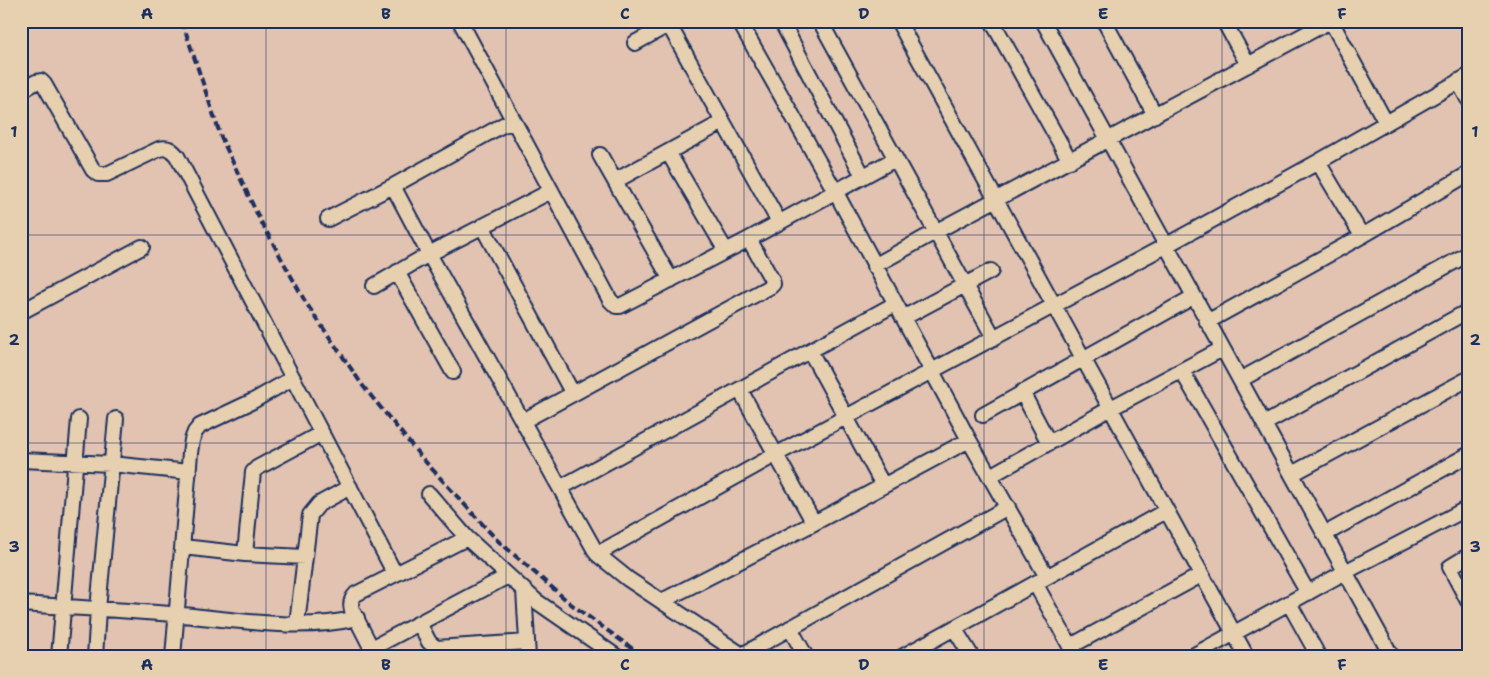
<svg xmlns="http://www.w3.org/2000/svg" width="1489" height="678" font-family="'Shantell Sans',sans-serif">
<rect width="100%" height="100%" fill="#e2c2b0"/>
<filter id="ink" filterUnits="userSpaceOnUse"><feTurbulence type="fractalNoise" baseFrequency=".02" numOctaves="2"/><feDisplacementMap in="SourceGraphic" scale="10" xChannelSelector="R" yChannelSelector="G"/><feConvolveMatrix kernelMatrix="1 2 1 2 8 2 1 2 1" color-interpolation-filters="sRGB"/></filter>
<g filter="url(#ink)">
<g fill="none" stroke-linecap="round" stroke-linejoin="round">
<!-- street casing -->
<g stroke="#1b2f5e" stroke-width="18">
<path id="street" d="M460 21 610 300 616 306H620L749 239 895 159
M739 21 835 191 969 440 1047 577
M781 21 863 176
M820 21 994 338
M898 21C1014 233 1130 445 1247 657
M992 21 1070 161
M1043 21 1392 657
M1104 21 1155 115
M1224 21 1248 65
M1331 21 1386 123
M669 25 779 222
M635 43 675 21
M1458 81 1468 99
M21 91 36 82 41 81 44 84 93 170 98 174H107L159 149C168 147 171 149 177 156L395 574
M668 152 726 251
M600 155 671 280
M1318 162 1362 236
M615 181 723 122
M393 186 429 254 597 554 628 579 745 657
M328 219 393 186 503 125 513 122
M482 226 573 394
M874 266 935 232 1330 21
M397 272 453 372
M374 286 429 254 551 191
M21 312 142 247
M903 318 991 271
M1207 322 1362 236 1468 174
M810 351 883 485
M1182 371 1308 593
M1240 380 1468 254
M740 390 814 523
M1022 392 1049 443
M983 415 1193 297
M523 421 771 286 773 284 772 280 749 239
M1264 424 1468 311
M21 460 111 464 189 472
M1292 474 1468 379
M990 476 1111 408 1222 349
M560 488 895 304
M429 494 467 538 536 601 617 657
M1325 534 1468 455
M183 547 245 554 305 557
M245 554 253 472 257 468 322 433
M597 554 775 455 1165 246 1318 162 1468 76
M1468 556 1450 567 1468 601
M1035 583 1076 657
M524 590 528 657
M662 601 814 523 969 440
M1289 603 1319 657
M21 604C75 608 128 610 182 615 239 620 300 632 357 618
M419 623 429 642 436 648 527 642
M297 624 310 515 319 504 350 487
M790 628 806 657
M954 628 972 657
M1071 646 1201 575
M372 648 508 576
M742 655 1008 507
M59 657 79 419
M95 657 98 609 116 419
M173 657 190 453 192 440 195 432 200 426 253 401 293 378
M376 657 352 610C350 603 351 599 356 594L467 538
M902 657 1166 511
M1191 657 1345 572 1468 508"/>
</g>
<!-- street -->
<use href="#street" stroke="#e6d0af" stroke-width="14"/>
<!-- rail -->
<path stroke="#1b2f5e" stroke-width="4" stroke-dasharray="8 4" stroke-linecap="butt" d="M182 21 221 137 259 218 306 303 363 386 422 458 496 539 571 604 644 657"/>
</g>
</g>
<!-- grid -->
<path fill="none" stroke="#1b2f5e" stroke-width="1" stroke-opacity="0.55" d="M266 21V657M506 21V657M744 21V657M984 21V657M1222 21V657M21 235H1468M21 443H1468"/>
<!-- margin -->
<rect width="1489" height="678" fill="none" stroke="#e6d0af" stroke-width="55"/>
<rect x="28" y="28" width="1434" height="622" fill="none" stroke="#1b2f5e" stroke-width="2"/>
<g font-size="16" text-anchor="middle" font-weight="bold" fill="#1b2f5e">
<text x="147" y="19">A</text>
<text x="386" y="19">B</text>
<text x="625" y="19">C</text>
<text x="864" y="19">D</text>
<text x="1103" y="19">E</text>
<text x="1342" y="19">F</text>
<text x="14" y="137">1</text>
<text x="1475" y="137">1</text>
<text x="14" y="345">2</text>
<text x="1475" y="345">2</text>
<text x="14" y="552">3</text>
<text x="1475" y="552">3</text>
<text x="147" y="670">A</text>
<text x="386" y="670">B</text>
<text x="625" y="670">C</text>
<text x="864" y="670">D</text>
<text x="1103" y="670">E</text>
<text x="1342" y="670">F</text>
</g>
</svg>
